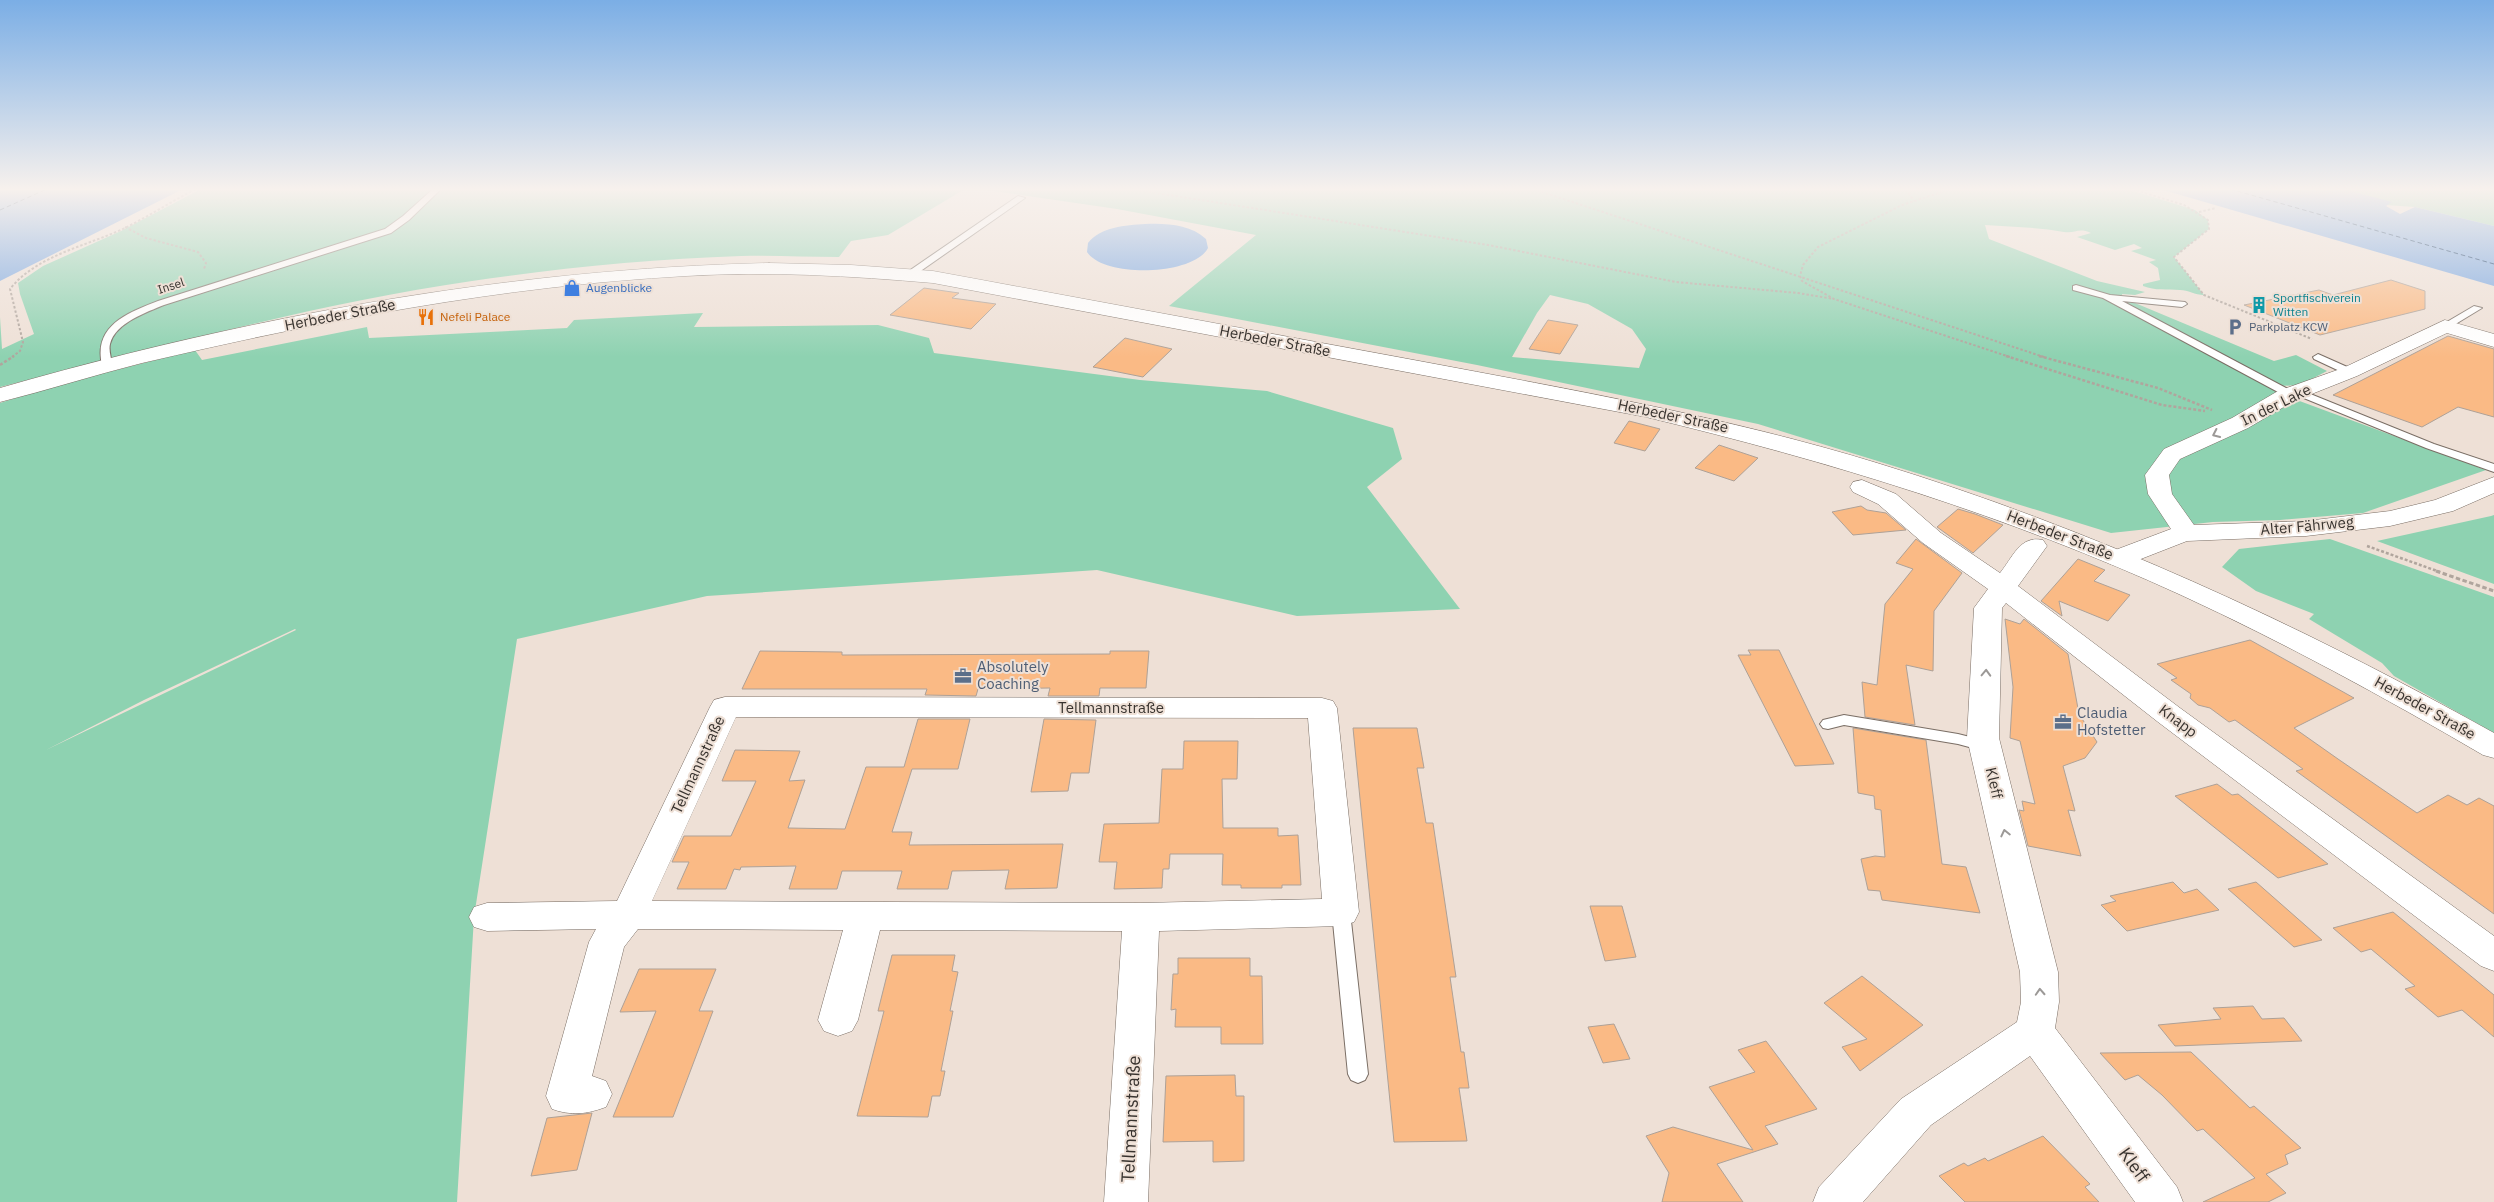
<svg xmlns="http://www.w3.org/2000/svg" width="2494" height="1202" font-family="'IBM Plex Sans',sans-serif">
<rect width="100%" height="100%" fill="#eee0d6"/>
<!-- green -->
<path fill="#8ed2b1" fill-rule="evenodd" d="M201 189H965L888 235 851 241 839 257C806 257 773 255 741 256 651 259 560 268 472 281 312 304 156 349 0 387V317L2 349 34 334 20 294 18 283 43 266 121 231Z
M980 189H2127L2195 210 2208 220 2209 229 2174 257 2204 295C2195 295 2188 290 2180 290 2166 289 2156 291 2143 286V284L2160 280 2158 268 2149 262 2156 260 2131 251 2142 248 2134 244 2115 250 2077 237 2091 233C2078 227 2075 234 2064 232 2038 227 2012 227 1985 225L1989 239 2097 281 2145 292 2135 295 2122 294 2123 301 2135 303 2274 361 2296 355 2327 371 2300 385 2280 386 2286 396 2486 470 2363 513 2280 520 2213 522 2111 533 1758 424 1477 365 1169 306 1256 235 1117 209ZM1550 295 1588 304 1632 329 1646 349 1639 368 1512 357 1537 313Z
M2336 189H2494V226L2415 207 2386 205Z
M703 313 694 327 878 325 929 338 934 353 1140 380 1267 391 1393 428 1402 459 1367 487 1460 609 1297 616 1097 570 707 596 517 639 474 917 457 1202H0V403L53 386 195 350 202 360 367 327 369 338 567 328 574 320ZM295 629 296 630 46 750 144 700Z
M2494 515V584L2377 541 2491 516Z
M2330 539 2494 597V733L2394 676 2382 663 2309 619 2314 614 2256 591 2222 567 2239 549Z"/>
<!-- water -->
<path fill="#77a5e0" d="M0 189H183L0 281Z
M2160 189H2343L2392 202 2386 206 2400 214 2415 207 2494 226V286Z
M1145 224C1165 223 1190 224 1206 239L1208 248C1193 276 1104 278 1087 252L1088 243C1100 227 1126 225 1145 224Z"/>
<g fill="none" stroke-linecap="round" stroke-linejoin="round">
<!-- ferry -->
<path stroke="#002d61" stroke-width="1" stroke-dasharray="4.5 3" stroke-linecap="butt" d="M2230 189 2494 264
M0 210 47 189"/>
</g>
<!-- building -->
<path fill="#faba85" stroke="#aea197" d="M2391 280 2425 291V309L2320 335 2244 305 2319 290 2333 295Z
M924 288 959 293 952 298 996 304 971 329 890 315Z
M1548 320 1578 325 1560 354 1529 349Z
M2448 336 2494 349V417L2458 407 2422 427 2333 395Z
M1125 338 1172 349 1143 377 1093 367Z
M1629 421 1660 429 1645 451 1614 443Z
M1719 445 1758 458 1734 481 1695 468Z
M1861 506 1867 510 1886 513 1906 530 1853 535 1832 512Z
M1958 509 1975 514 2003 525 1973 553 1937 527Z
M1916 539 1962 573 1934 611 1933 671 1906 665 1915 725 1865 717 1862 682 1877 685 1885 604 1913 569 1896 563Z
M2078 559 2105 570 2094 581 2130 595 2108 621 2059 601 2062 616 2041 601Z
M2005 619 2020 624 2024 619 2068 654 2079 714 2097 742 2085 758 2063 766 2075 811 2068 810 2081 856 2028 846 2019 810 2024 811 2022 801 2035 804 2020 741 2010 738 2013 687Z
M2250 640 2354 698 2294 728 2338 759 2417 813 2448 795 2467 805 2479 798 2494 806V914L2296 771 2303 769 2235 720 2229 722 2210 708 2198 705 2190 698 2191 694 2171 680 2177 678 2157 664Z
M1748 650H1779L1834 764 1795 766 1738 655H1751Z
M760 651 842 652V655L1110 654V651H1149L1146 688H1100L1099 696H1048L1050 688 978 689 976 696 925 695 927 689H742Z
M918 719H970L958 769H912L892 832H912L909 845 1063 844 1057 888 1005 889 1009 870 952 871 948 889H897L902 871H842L837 889H789L796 866 741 867 740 870 734 869 726 889H677L689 862H672L684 836H731L756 781H722L735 750 800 751 789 781 805 780 788 828 845 829 866 767H904Z
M1044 719 1096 720 1089 773H1071L1068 791 1031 792Z
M1353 728H1417L1424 768H1417L1426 823H1433L1456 977H1450L1461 1052H1464L1469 1088H1459L1467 1141 1394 1142Z
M1853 728 1926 740 1942 864 1966 867 1980 913 1882 900 1880 891 1868 890 1861 859 1875 856 1885 857 1881 810 1875 809 1874 796 1858 793Z
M1184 741H1238L1237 779H1222L1223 828H1278V836L1298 835 1301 885H1282V888H1241V885H1222L1223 854H1170L1169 869H1163L1162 888 1114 889 1117 862H1099L1104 824 1159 823 1162 769H1183Z
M2217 784 2232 795 2238 794 2328 864 2278 878 2175 796Z
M2173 882 2184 893 2197 889 2219 910 2127 931 2101 905 2116 901 2110 896Z
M2256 882 2322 940 2294 947 2228 889Z
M1590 906H1622L1636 957 1605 961Z
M2393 912 2494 995V1037L2462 1010 2438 1017 2405 989 2415 986 2371 949 2361 952 2333 928Z
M892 955H955L952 971 958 972 950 1011H953L941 1071H945L940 1096H932L928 1117 857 1116 884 1011H878Z
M1178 958H1250V976H1262L1263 1044H1221V1027H1175L1176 1009 1171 1010 1173 974H1178Z
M639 969H716L699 1011H713L673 1117H613L656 1011 620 1012Z
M1862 976 1923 1025 1860 1071 1842 1047 1867 1039 1824 1003Z
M2253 1006 2262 1019 2284 1018 2302 1041 2175 1046 2158 1025 2221 1019 2213 1008Z
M1614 1024 1630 1059 1603 1063 1588 1027Z
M1766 1041 1817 1109 1765 1126 1778 1144 1717 1164 1743 1202H1662L1669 1173 1646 1136 1673 1127 1753 1150 1709 1087 1755 1072 1738 1050Z
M2191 1052 2250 1108 2254 1106 2301 1148 2285 1155 2288 1164 2266 1174 2286 1193 2268 1202H2203L2255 1178 2203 1129 2197 1131 2162 1095 2138 1075 2125 1080 2100 1053Z
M1235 1075 1236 1096H1244V1161L1213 1162V1141L1163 1142 1166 1076Z
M592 1113 577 1170 531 1176 547 1118Z
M2043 1136 2090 1184 2085 1187 2099 1202H1965L1939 1176 1964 1163 1968 1166 1985 1158 1988 1161Z"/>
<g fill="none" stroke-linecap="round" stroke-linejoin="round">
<!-- lane casing -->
<g stroke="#7a6e65" stroke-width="2">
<path id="lane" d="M433 189H441L409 220 391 233 164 305C147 312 115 323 110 344 108 352 113 360 111 367L107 368 102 365C93 326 127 313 158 301L385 229 403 216Z
M1018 196 1025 198 912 277H906V273Z
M2076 285 2110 295 2185 302 2187 304 2182 307 2122 301 2286 388 2291 396 2286 399 2282 398 2278 392 2103 298 2073 290V286Z
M2474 306 2482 308 2449 328 2440 326Z
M2318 354 2354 370 2355 372 2350 375 2346 374 2314 359 2313 357Z
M2298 389 2434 444 2494 464V472L2426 448 2294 394V390Z
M1844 715 1958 734 1990 742 1992 746 1990 750 1984 751 1958 744 1844 725 1828 729 1823 728 1820 724 1823 720Z
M1341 905 1347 907 1350 912 1368 1074 1365 1080 1358 1083 1351 1080 1348 1074 1332 912 1335 907Z"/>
</g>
<!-- street casing -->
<g stroke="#7a6e65" stroke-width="1">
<path id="street" d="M2445 320 2494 334V347L2447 333 2357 376 2294 401 2248 428 2180 459 2169 475 2172 494 2194 525 2306 521 2390 511 2435 500 2494 477V493L2453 511 2390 526 2306 536 2187 541 2128 564 2119 566 2110 564 2106 558 2110 552 2171 529 2148 494 2145 475 2164 449 2232 418 2278 391 2343 368Z
M1862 480 1896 494 1941 533 2000 573C2013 557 2020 535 2043 540L2047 546 2018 586 2180 708 2494 936V971L2481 966 2158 722 2006 603 2002 608 1999 738 2058 972 2059 1002 2055 1028 2177 1187 2183 1202H2135L2030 1056 1931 1125 1863 1202H1813L1819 1187 1901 1099 2017 1022 2021 1002 2020 972 1967 738 1974 608 1988 589 1923 543 1878 504 1853 492 1850 487 1853 482Z
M725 697 1322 698 1333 701 1337 708 1359 912 1354 922 1341 926 1159 931 1148 1202H1104L1122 931 880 930 858 1020 852 1031 838 1036 824 1031 818 1020 843 930 638 929 624 947 592 1076 606 1081 612 1094 606 1107C587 1114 571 1116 552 1109L546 1096 589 942 596 929 487 931 474 927 469 917 474 907 487 903 617 901 710 707 714 700ZM736 717 1308 718 1322 899 1141 903 652 901Z"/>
</g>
<!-- secondary casing -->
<g stroke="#7a6e65" stroke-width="1">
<path id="secondary" d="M769 263 851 265 933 271C1095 301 1257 331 1419 361 1573 390 1727 417 1877 463 2093 529 2297 623 2494 733V758L2483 755C2384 697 2285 643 2181 595 2009 516 1829 461 1646 417L933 283C851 276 769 271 686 276 502 286 321 321 142 363 94 375 48 390 0 402V388C250 316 509 269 769 263Z"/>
</g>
<!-- path-far2 -->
<path stroke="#b0a59d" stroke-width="2" stroke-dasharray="2.5 2" stroke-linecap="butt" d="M1131 189 1488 245 1676 282 1798 293 1834 299
M1533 189 2044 357
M1906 189 1914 201
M1951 189 1902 205 1818 247 1803 265 1800 276 1802 281 1834 299 2010 357
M2132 189 2184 205 2208 220 2209 229 2174 257 2204 295 2312 339
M2199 212 2216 208
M125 227 146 238 198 252 206 263 204 269
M12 357 20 351 23 342 10 289C37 255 87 246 125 228 149 216 172 201 196 189"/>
<!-- path-far1 -->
<path stroke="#b0a59d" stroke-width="2.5" stroke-dasharray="3 2" stroke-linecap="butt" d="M2006 356 2162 405 2205 411
M2039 356 2158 388 2212 410
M0 365 14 356
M2367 546 2440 572"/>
<!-- path -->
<path stroke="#b0a59d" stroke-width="3" stroke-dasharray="4.5 2.5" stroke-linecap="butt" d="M2436 571 2494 591"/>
<!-- lane -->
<use href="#lane" fill="#fff" fill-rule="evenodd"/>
<!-- street -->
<use href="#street" fill="#fff" fill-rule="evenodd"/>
<!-- secondary -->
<use href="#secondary" fill="#fff" fill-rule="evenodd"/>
</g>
<!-- one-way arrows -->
<defs><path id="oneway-chevron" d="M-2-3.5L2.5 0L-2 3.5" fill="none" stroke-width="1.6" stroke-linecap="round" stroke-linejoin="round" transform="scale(1.25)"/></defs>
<g stroke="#9c9997">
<use href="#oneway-chevron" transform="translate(2216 434) rotate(155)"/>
<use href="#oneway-chevron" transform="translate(1986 673) rotate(-88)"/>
<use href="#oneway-chevron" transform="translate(2005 833) rotate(-103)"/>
<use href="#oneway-chevron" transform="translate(2040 992) rotate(-93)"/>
</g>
<!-- sky -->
<linearGradient id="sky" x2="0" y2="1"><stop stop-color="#7baee5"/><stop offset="0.53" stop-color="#f7f1ed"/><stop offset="1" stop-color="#f7f1ed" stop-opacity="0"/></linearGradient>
<rect width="2494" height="357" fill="url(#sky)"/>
<!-- icons -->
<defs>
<g id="shop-bare" transform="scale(1.35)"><path d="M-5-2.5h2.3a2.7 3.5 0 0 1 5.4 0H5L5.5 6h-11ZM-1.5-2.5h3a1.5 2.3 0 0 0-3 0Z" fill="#3f7fe0" stroke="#eee0d6" stroke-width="2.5" paint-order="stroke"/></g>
<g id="building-bare" transform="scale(1.35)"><path d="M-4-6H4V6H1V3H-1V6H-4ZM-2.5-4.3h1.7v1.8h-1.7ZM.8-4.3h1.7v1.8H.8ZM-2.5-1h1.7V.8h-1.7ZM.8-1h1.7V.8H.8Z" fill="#0f9aa8" stroke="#eee0d6" stroke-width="2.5" paint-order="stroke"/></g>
<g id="restaurant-bare" transform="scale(1.35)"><path d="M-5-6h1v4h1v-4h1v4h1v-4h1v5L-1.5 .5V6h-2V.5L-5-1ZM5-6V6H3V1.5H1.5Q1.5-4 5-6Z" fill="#e8710a" stroke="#eee0d6" stroke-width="2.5" paint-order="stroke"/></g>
<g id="parking-bare" transform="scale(1.35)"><path d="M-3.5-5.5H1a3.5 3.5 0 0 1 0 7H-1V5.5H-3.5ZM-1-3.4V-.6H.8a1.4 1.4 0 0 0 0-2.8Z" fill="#5c6f8a" stroke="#eee0d6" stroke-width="2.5" paint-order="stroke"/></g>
<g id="office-bare" transform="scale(1.35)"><path d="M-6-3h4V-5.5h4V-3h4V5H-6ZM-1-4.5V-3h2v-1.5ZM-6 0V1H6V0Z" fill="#5c6f8a" stroke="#eee0d6" stroke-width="2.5" paint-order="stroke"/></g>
</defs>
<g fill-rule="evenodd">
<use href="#shop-bare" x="572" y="288"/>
<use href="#building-bare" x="2259" y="305"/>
<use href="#restaurant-bare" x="426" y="317"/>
<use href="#parking-bare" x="2235" y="327"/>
<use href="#office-bare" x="963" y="676"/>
<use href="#office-bare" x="2063" y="722"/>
</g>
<g text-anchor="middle" stroke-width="4" stroke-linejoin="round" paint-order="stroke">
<!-- far-street labels -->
<g font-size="12" fill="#38332f" stroke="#eee0d6">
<text transform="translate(171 286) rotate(-18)" y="4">Insel</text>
</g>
<!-- far-shop labels -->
<g font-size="12" fill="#366cbe" stroke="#eee0d6" text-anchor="start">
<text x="586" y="292">Augenblicke</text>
</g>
<!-- far-culture labels -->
<g font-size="12" fill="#0d838f" stroke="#eee0d6" text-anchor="start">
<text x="2273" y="302">Sportfischverein<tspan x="2273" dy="14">Witten</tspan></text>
</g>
<!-- far-food labels -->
<g font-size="12" fill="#c56008" stroke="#eee0d6" text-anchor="start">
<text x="440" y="321">Nefeli Palace</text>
</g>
<!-- far-service labels -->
<g font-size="12" fill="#4e5e75" stroke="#eee0d6" text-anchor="start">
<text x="2249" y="331">Parkplatz KCW</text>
</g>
<!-- street labels -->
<g font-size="15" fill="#38332f" stroke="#eee0d6">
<text transform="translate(340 315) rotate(-11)" y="5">Herbeder Straße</text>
<text transform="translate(1275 341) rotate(11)" y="5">Herbeder Straße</text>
<text transform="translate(2276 405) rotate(-26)" y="5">In der Lake</text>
<text transform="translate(1673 416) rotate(12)" y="5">Herbeder Straße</text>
<text transform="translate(2307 526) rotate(-5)" y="5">Alter Fährweg</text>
<text transform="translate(2060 535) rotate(21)" y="5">Herbeder Straße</text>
<text x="1111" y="713">Tellmannstraße</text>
<text transform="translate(2425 708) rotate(29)" y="5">Herbeder Straße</text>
<text transform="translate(2178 721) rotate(37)" y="5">Knapp</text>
<text transform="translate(698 765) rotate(-65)" y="5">Tellmannstraße</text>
<text transform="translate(1994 783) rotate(77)" y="5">Kleff</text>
</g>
<!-- service labels -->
<g font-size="15" fill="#4e5e75" stroke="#eee0d6" text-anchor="start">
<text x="977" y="672">Absolutely<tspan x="977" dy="17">Coaching</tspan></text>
<text x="2077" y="718">Claudia<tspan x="2077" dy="17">Hofstetter</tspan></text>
</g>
<!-- near-street labels -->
<g font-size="18" fill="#38332f" stroke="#eee0d6">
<text transform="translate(1131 1119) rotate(-87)" y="6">Tellmannstraße</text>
<text transform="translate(2134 1165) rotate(54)" y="6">Kleff</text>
</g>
</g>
</svg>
